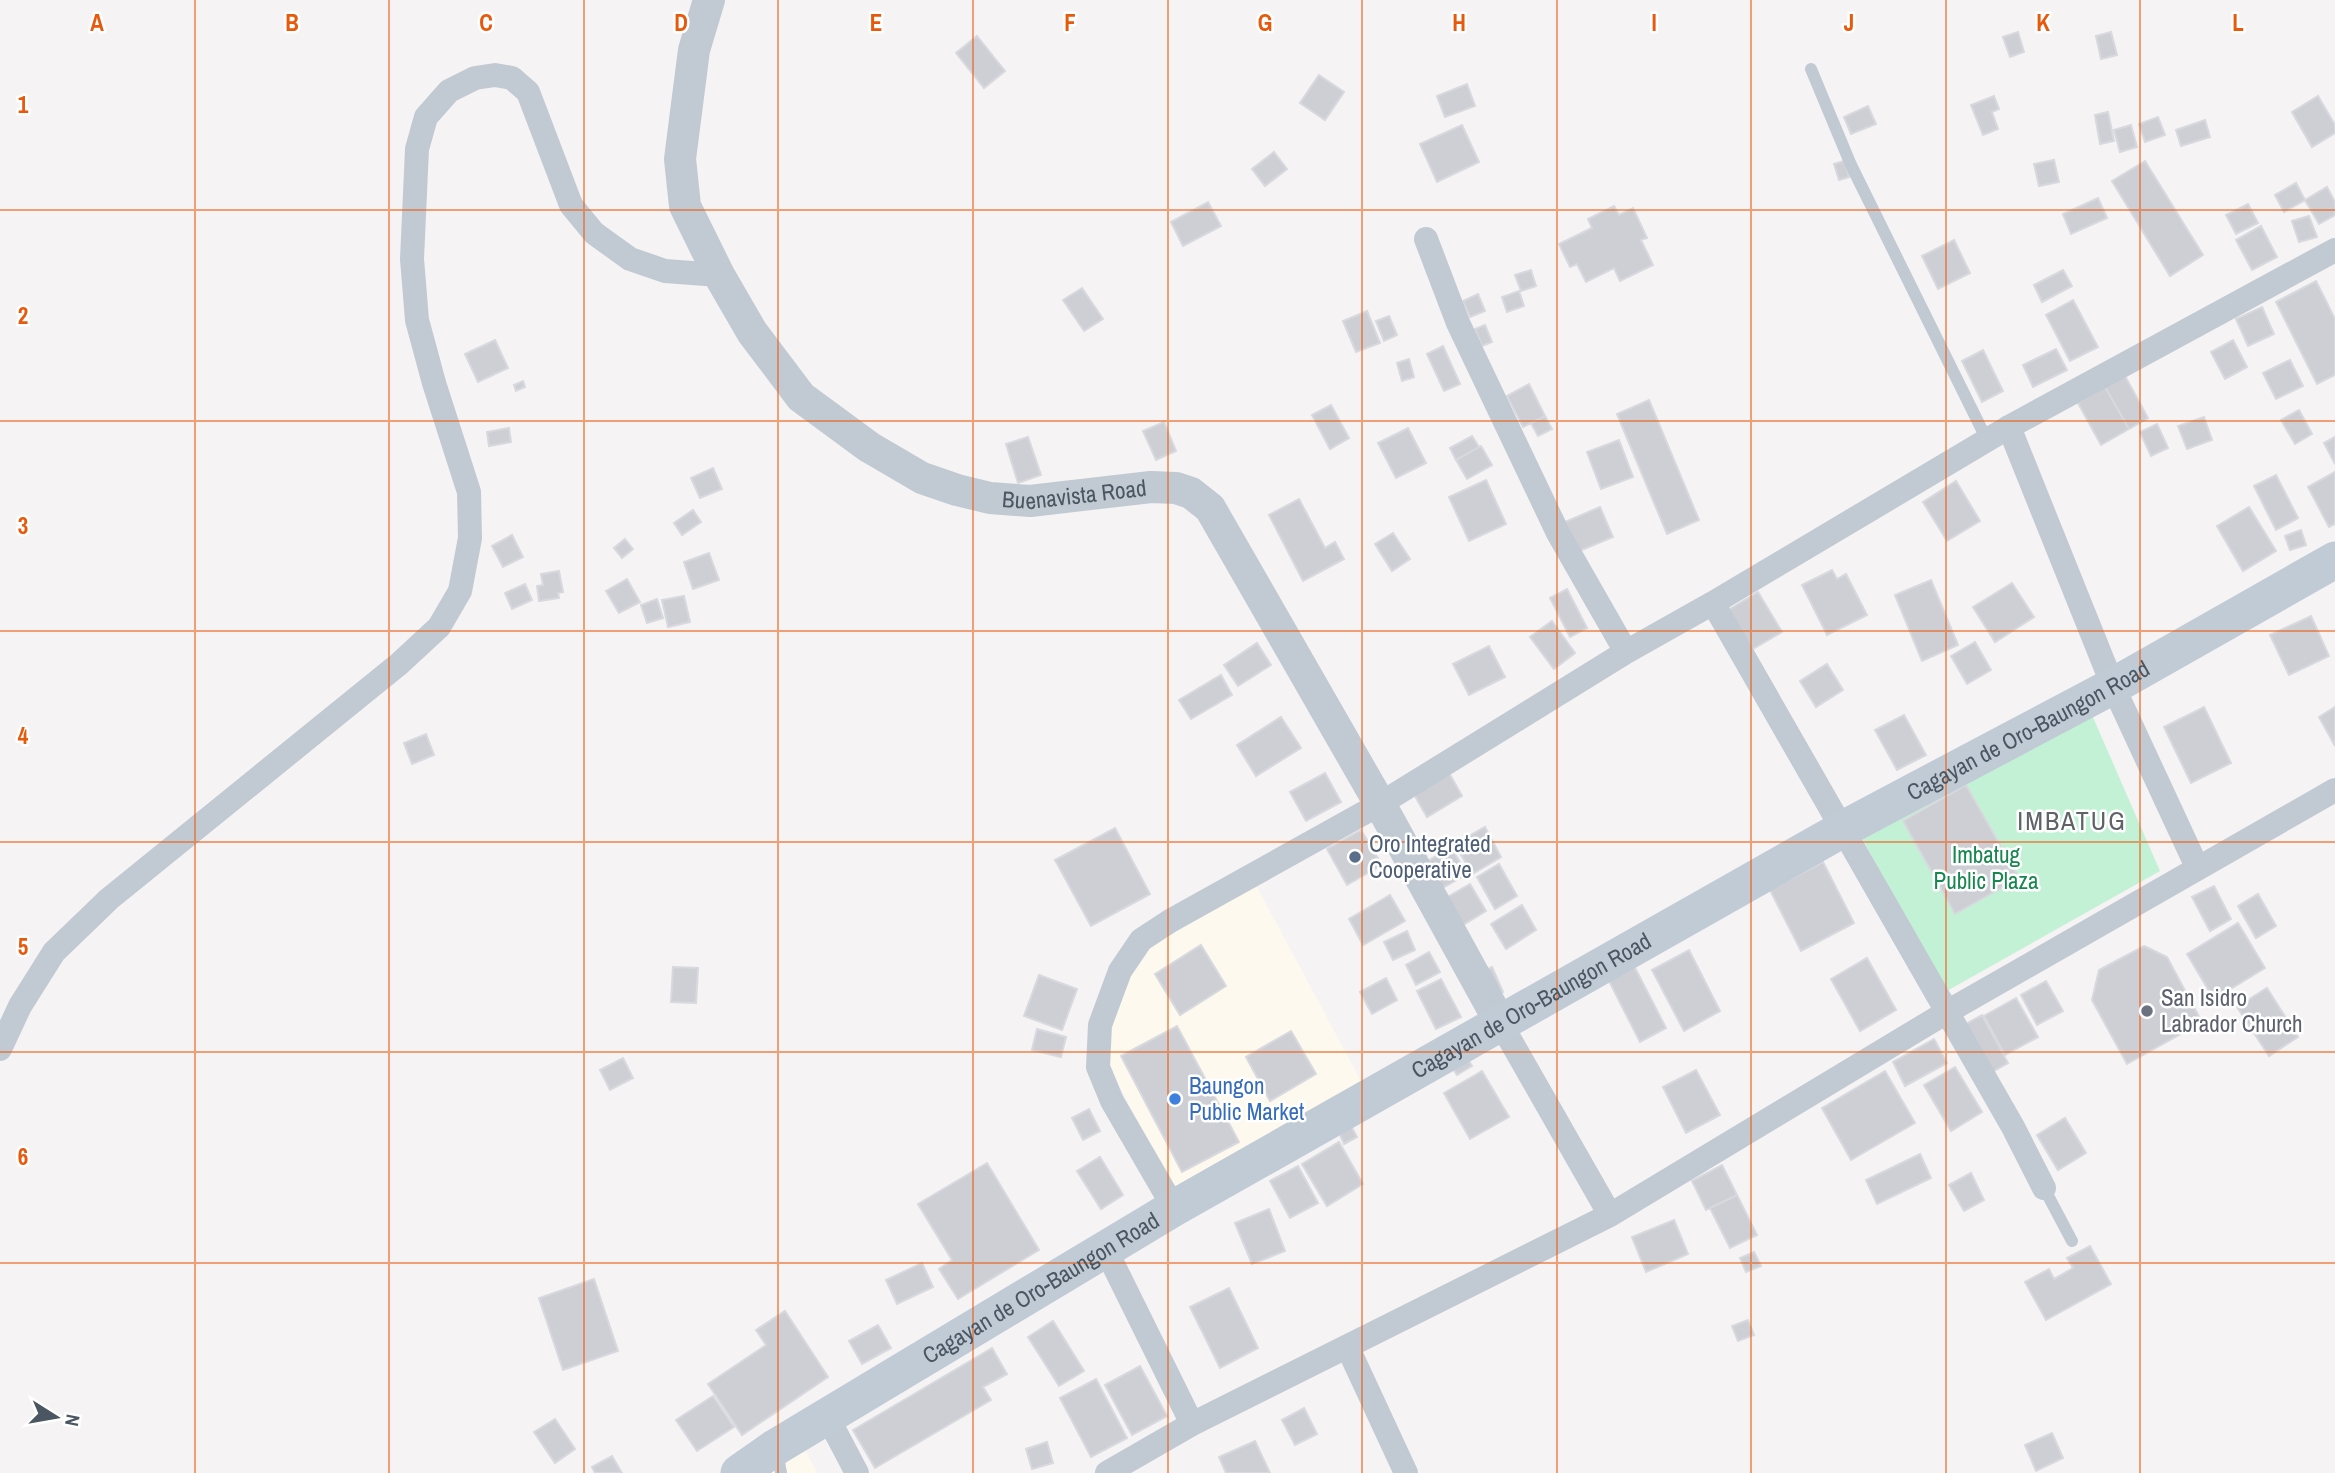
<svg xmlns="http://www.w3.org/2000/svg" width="2335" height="1473" font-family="'Archivo Narrow',sans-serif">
<rect width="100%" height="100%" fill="#f5f3f3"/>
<!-- commercial -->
<path fill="#fdf9ef" d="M1256 885 1362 1083 1173 1188 1109 1066 1110 1023 1124 984 1152 946Z
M802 1443 817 1473H757Z"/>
<!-- green -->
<path fill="#c3f1d5" d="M2092 715 2160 871 1945 992 1861 836Z"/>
<!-- building -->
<path fill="#cdcfd5" stroke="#d7d9de" stroke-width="2" d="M2018 32 2024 52 2010 57 2003 37Z
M2111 32 2117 55 2101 59 2096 36Z
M977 36 1005 71 984 88 956 53Z
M1319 75 1344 92 1325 120 1300 103Z
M1467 84 1475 106 1445 117 1437 96Z
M1994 96 1999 109 1992 112 1998 129 1983 135 1971 105Z
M2318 96 2335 125V133L2312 147 2292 112Z
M1868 106 1876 124 1851 134 1844 117Z
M2108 112 2114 141 2100 144 2095 115Z
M2158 117 2165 135 2145 142 2139 124Z
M2205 120 2210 137 2181 146 2176 130Z
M1462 125 1479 162 1437 182 1420 144Z
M2131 125 2137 147 2120 152 2114 130Z
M1274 152 1287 169 1265 186 1252 169Z
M2054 160 2059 182 2039 186 2034 164Z
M1844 161 1849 177 1839 180 1834 164Z
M2145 161 2203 255 2170 276 2112 181Z
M2296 183 2305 200 2284 212 2275 195Z
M2327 187 2335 202V215L2319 224 2305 200Z
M2098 198 2107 218 2071 234 2063 214Z
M1208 202 1221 226 1183 246 1171 222Z
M2248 204 2258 223 2236 234 2226 215Z
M1614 206 1619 215 1633 208 1647 238 1641 240 1653 265 1620 281 1614 268 1586 282 1577 264 1570 267 1559 244 1592 228 1588 219Z
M2309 216 2317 237 2299 242 2292 221Z
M2261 226 2277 257 2252 270 2236 240Z
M1954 240 1970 273 1938 289 1922 256Z
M1531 270 1536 286 1521 291 1515 275Z
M2063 270 2072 286 2042 302 2034 285Z
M2316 281 2335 319V375L2317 384 2276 302Z
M1082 288 1103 319 1084 331 1063 300Z
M1519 291 1524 306 1507 312 1502 297Z
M1478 294 1485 311 1470 317 1463 301Z
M2073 300 2098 347 2070 361 2046 315Z
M2262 307 2274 334 2248 346 2236 319Z
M1367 311 1380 343 1356 352 1343 321Z
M1389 316 1397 335 1384 341 1376 321Z
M1485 325 1492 342 1482 346 1475 329Z
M495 340 508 368 478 382 465 354Z
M2233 340 2247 367 2225 379 2211 352Z
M1443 346 1460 384 1444 391 1427 354Z
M2056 349 2067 370 2033 387 2023 365Z
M1983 350 2003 391 1982 402 1962 361Z
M1409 359 1414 377 1402 381 1397 363Z
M2290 360 2303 386 2276 399 2263 373Z
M2125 376 2148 418 2129 429 2105 387Z
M523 381 525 387 516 391 514 385Z
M1529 384 1545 416 1523 427 1507 396Z
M2105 387 2129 429 2101 445 2078 403Z
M1649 400 1699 520 1667 534 1617 414Z
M1331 405 1349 438 1330 449 1312 415Z
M2299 410 2312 434 2295 444 2281 420Z
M1545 416 1552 429 1538 436 1531 423Z
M2204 417 2212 440 2187 449 2178 426Z
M1164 422 1176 451 1156 460 1143 431Z
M2157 424 2168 448 2151 456 2140 432Z
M509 428 511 442 489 446 487 432Z
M1408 428 1426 463 1396 478 1378 443Z
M1472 436 1479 447 1456 460 1450 448Z
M1028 437 1041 475 1018 483 1006 444Z
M2335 437V464L2324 443Z
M1619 440 1633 477 1601 489 1587 452Z
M1481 446 1492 465 1467 479 1456 460Z
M713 468 722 489 700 498 691 478Z
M2335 472V524L2329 527 2308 487Z
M2276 475 2298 518 2276 530 2254 486Z
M1486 480 1506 524 1469 541 1449 497Z
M1956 481 1980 521 1947 541 1923 502Z
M1299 499 1325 548 1335 542 1344 559 1303 581 1269 515Z
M1600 507 1613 537 1577 552 1565 522Z
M2249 507 2276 551 2243 571 2217 526Z
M693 510 701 522 682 535 674 523Z
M2301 530 2306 545 2290 550 2285 536Z
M1393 533 1410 559 1392 571 1375 544Z
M512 535 523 557 503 567 492 546Z
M625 539 633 549 622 558 614 548Z
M709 553 719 580 693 589 684 562Z
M1832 570 1837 579 1846 574 1867 615 1827 635 1802 585Z
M559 571 563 592 558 593 559 598 539 601 537 586 543 585 541 574Z
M627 579 640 602 619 613 606 591Z
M1931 580 1958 645 1922 661 1895 595Z
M2012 583 2034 617 1995 642 1973 607Z
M525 584 532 600 512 609 505 593Z
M1567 589 1587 628 1570 637 1550 598Z
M1758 592 1782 632 1748 652 1725 612Z
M684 596 690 622 668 627 662 600Z
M657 599 663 618 647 623 641 605Z
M2311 616 2329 656 2289 675 2270 635Z
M1552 621 1575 653 1554 669 1530 637Z
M1975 642 1991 670 1967 684 1951 656Z
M1257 643 1271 665 1238 686 1224 665Z
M1489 646 1505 677 1469 695 1453 664Z
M1827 664 1843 690 1816 707 1800 681Z
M1221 675 1232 695 1191 719 1179 700Z
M2204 707 2231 763 2191 783 2164 727Z
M2335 707V746L2319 717Z
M1904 715 1926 755 1897 770 1875 730Z
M1281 717 1301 748 1256 776 1237 745Z
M426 734 434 755 412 764 404 743Z
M1448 771 1462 796 1427 817 1412 791Z
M1325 773 1341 802 1306 821 1290 792Z
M1966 785 2019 878 1955 914 1903 821Z
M1485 827 1501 857 1472 874 1455 844Z
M1115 828 1150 894 1091 926 1055 860Z
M1361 830 1382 865 1347 885 1327 849Z
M1451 847 1467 874 1434 893 1418 867Z
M1823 862 1854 923 1801 951 1770 890Z
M1499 864 1517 896 1495 909 1477 877Z
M1470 884 1486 911 1458 928 1442 900Z
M2214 886 2231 919 2210 931 2192 897Z
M2258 894 2276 926 2256 938 2238 906Z
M1390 895 1405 921 1363 945 1349 919Z
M1522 905 1536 930 1506 949 1491 924Z
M2238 923 2265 968 2214 999 2187 954Z
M1407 931 1415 950 1393 960 1384 942Z
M1201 945 1226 986 1180 1015 1155 974Z
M2144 946 2167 957 2202 1022 2127 1064 2092 1000 2099 970Z
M1689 950 1720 1011 1684 1031 1652 970Z
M1429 952 1440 972 1416 985 1406 965Z
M1867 958 1896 1010 1860 1031 1831 979Z
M1631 960 1666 1028 1640 1042 1605 973Z
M673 967 698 968 696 1003 671 1002Z
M1492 967 1503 992 1489 999 1478 974Z
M1039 975 1077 989 1062 1030 1024 1016Z
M1386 978 1397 1000 1372 1014 1360 992Z
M1441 979 1461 1017 1436 1029 1417 991Z
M2046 981 2063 1011 2037 1025 2021 995Z
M2267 988 2298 1037 2269 1056 2237 1007Z
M2016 998 2038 1037 2005 1055 1984 1016Z
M1982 1015 2008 1063 1985 1076 1959 1028Z
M1177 1026 1239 1142 1182 1172 1121 1056Z
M1037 1029 1066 1037 1061 1057 1032 1050Z
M1291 1031 1316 1074 1270 1101 1246 1057Z
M1934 1039 1947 1063 1905 1086 1893 1062Z
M623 1058 633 1078 610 1090 600 1070Z
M1467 1058 1472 1066 1457 1075 1452 1067Z
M1955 1067 1982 1112 1951 1131 1924 1085Z
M1696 1070 1720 1115 1686 1133 1663 1087Z
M1482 1071 1509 1117 1470 1139 1444 1093Z
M1885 1071 1915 1123 1851 1160 1822 1108Z
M1089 1109 1100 1131 1083 1140 1072 1118Z
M2065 1118 2086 1153 2058 1170 2037 1135Z
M1349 1122 1357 1137 1344 1144 1337 1128Z
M1339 1142 1363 1184 1327 1206 1302 1164Z
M1920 1154 1931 1178 1877 1204 1866 1180Z
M1100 1157 1123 1195 1101 1209 1077 1171Z
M987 1163 1039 1250 958 1299 939 1269 952 1260 918 1204Z
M1722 1165 1737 1195 1706 1210 1692 1181Z
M1298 1166 1318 1203 1290 1218 1270 1181Z
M1971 1173 1984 1200 1964 1211 1949 1185Z
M1737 1195 1757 1235 1730 1248 1710 1208Z
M1269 1209 1285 1251 1252 1264 1235 1223Z
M1674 1220 1688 1254 1646 1272 1632 1237Z
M2090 1246 2111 1284 2046 1320 2025 1282 2049 1269 2054 1279 2073 1268 2067 1258Z
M1754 1252 1761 1266 1746 1272 1740 1258Z
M922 1263 933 1287 897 1304 886 1280Z
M594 1279 618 1351 563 1370 539 1298Z
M1229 1288 1258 1348 1220 1368 1190 1307Z
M785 1311 828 1377 742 1435 708 1384 766 1345 756 1330Z
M1748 1320 1754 1335 1738 1341 1732 1326Z
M1053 1321 1084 1371 1059 1386 1028 1337Z
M878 1325 891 1348 862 1364 849 1341Z
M992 1348 1007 1374 983 1387 991 1400 875 1468 853 1430Z
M1140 1366 1167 1416 1132 1435 1105 1385Z
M1096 1379 1127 1438 1091 1457 1060 1398Z
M713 1396 734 1427 697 1451 676 1420Z
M1304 1408 1317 1434 1295 1445 1282 1420Z
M555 1419 575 1449 555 1463 534 1432Z
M2052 1433 2063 1458 2036 1471 2025 1445Z
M1255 1441 1270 1473H1226L1219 1457Z
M1047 1442 1053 1463 1032 1469 1026 1449Z
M612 1456 622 1473H595L592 1467Z"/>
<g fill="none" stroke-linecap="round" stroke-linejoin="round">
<!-- service -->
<path stroke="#c1cad2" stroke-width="12" d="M1811 69 1851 165 1987 440
M2044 1188 2072 1241
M777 1451 781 1473"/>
<!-- minor -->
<path stroke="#c1cad2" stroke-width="24" d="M1426 239 1458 323 1558 533 1626 652
M2009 427 2113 686 2197 867
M1713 603 2013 1127 2044 1188
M1501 1024 1610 1215
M0 1049 20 1006 54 952 109 899 399 664 439 627 460 591 470 538 469 492 434 383 417 320 412 259 417 149 426 117 449 91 475 78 495 75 512 78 528 92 571 205 594 233 630 259 665 271 719 275
M1174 1208 1112 1101 1098 1067 1100 1025 1120 971 1141 940 1170 921 1380 804 1626 652 1713 603 2009 427 2335 250
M1105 1248 1192 1424
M1348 1348 1406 1473
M827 1416 857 1473
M1107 1473 1192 1424 1610 1215 1947 1012 2335 790"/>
<!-- tertiary -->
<path stroke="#c1cad2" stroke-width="32" id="s1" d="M709 0 694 50 680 159 685 206 719 275 752 332 801 397 869 447 922 478 957 490 990 498 1030 501 1151 487 1176 488 1191 493 1210 508 1380 804 1501 1024"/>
<!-- secondary -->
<path stroke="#c1cbd6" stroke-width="37" id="s2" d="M739 1473 776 1447 1174 1208 1843 829 2113 686 2335 560"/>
</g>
<!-- grid -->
<path fill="none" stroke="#e8590c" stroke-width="2" stroke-opacity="0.55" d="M195 0V1473M389 0V1473M584 0V1473M778 0V1473M973 0V1473M1168 0V1473M1362 0V1473M1557 0V1473M1751 0V1473M1946 0V1473M2140 0V1473M0 210H2335M0 421H2335M0 631H2335M0 842H2335M0 1052H2335M0 1263H2335"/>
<!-- markers -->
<circle fill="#5c6f8a" stroke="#fff" stroke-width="2.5" cx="1355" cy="857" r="7"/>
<circle fill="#6b7280" stroke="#fff" stroke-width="2.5" cx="2147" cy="1011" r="7"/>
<circle fill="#3f7fe0" stroke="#fff" stroke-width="2.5" cx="1175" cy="1099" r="7"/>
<g text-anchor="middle" stroke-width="5" stroke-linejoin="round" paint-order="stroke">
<!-- street labels -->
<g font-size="23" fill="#4a5661" stroke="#fff">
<text dy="8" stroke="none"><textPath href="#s1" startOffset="735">Buenavista Road</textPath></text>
<text dy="8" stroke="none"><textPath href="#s2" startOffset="1488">Cagayan de Oro-Baungon Road</textPath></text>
<text dy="8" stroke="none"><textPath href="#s2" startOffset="920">Cagayan de Oro-Baungon Road</textPath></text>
<text dy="8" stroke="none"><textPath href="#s2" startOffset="354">Cagayan de Oro-Baungon Road</textPath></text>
</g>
<!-- service labels -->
<g font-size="23" fill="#4e5e75" stroke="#fff" text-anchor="start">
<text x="1369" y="852">Oro Integrated<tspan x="1369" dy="26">Cooperative</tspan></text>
</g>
<!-- park labels -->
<g font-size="23" fill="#17864f" stroke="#fff">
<text x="1986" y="863">Imbatug<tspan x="1986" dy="26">Public Plaza</tspan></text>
</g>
<!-- worship labels -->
<g font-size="23" fill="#5b616d" stroke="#fff" text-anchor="start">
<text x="2161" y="1006">San Isidro<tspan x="2161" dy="26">Labrador Church</tspan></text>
</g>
<!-- shop labels -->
<g font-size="23" fill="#366cbe" stroke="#fff" text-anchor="start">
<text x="1189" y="1094">Baungon<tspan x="1189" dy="26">Public Market</tspan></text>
</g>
<!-- quarter labels -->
<g font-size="26" letter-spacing="2" fill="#5f6368" stroke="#fff">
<text x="2072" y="830">IMBATUG</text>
</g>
</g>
<g font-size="23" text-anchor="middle" font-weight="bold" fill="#e8590c" stroke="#fff" stroke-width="5" stroke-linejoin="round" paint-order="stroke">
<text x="97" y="31">A</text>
<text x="292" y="31">B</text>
<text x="486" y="31">C</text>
<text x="681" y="31">D</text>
<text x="876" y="31">E</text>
<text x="1070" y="31">F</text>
<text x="1265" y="31">G</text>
<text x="1459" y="31">H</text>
<text x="1654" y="31">I</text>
<text x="1849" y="31">J</text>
<text x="2043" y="31">K</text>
<text x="2238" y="31">L</text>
<text x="23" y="113">1</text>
<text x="23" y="324">2</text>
<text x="23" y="534">3</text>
<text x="23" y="744">4</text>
<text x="23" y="955">5</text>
<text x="23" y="1165">6</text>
</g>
<!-- north arrow -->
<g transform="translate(56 1417) rotate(101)" stroke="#ffffff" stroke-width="5" paint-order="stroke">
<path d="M0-5L12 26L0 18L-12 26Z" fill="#4a5661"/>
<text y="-10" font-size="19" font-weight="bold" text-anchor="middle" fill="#4a5661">N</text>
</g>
</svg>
